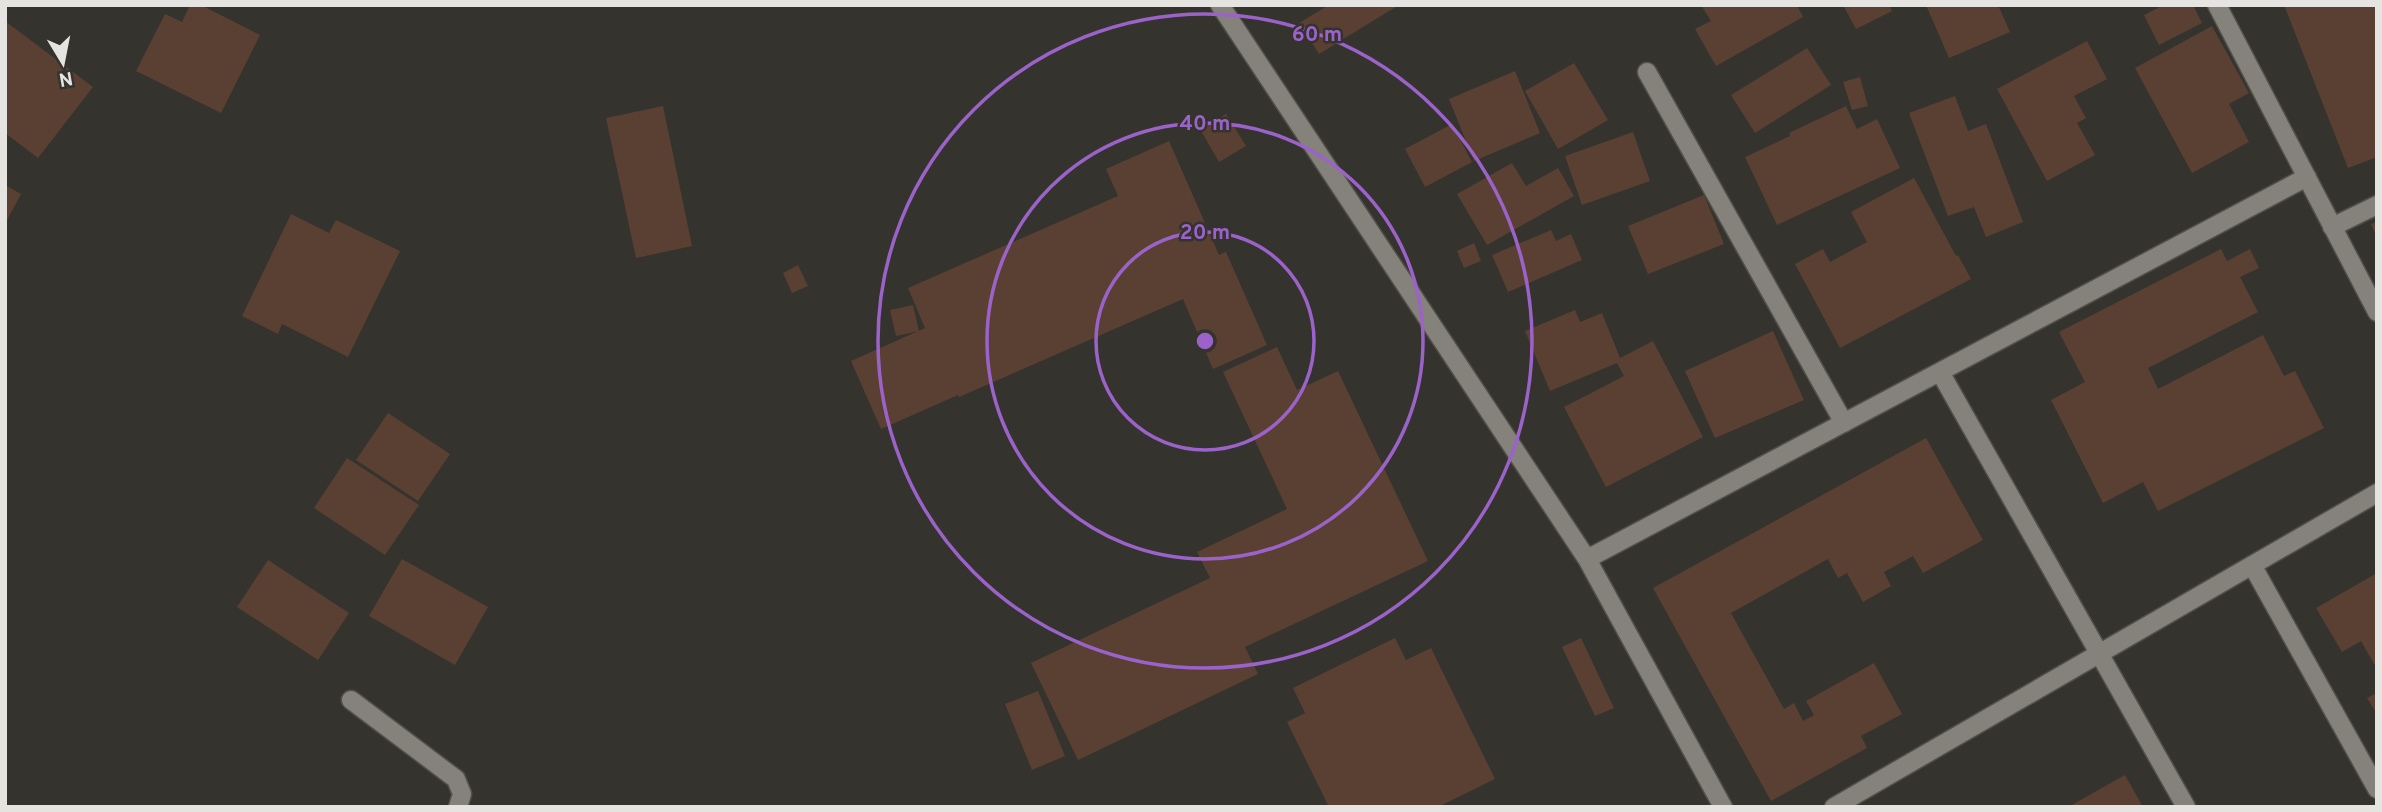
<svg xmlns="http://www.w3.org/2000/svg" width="2382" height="812" font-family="Overpass,sans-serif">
<rect width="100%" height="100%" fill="#35332d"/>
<!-- building -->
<path fill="#5a4033" d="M190 5H201L260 35 221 113 136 71 165 14 182 22Z
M1329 5H1399L1319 54 1299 23Z
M1701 5H1797L1803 17 1716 66 1695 29 1711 21Z
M1843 5H1889L1892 11 1856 29Z
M1926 5H1998L2010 32 1949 58Z
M2164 5H2193L2202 23 2159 45 2144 15Z
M2284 5H2377V157L2348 168Z
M5 21 93 87 38 158 5 133Z
M2212 26 2249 93 2229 104 2249 142 2192 173 2135 68Z
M2087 41 2107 79 2074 96 2086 118 2077 123 2095 155 2047 181 1997 89Z
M1807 48 1831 85 1755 133 1731 95Z
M1574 63 1608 120 1558 149 1525 91Z
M1515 71 1540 133 1474 161 1449 99Z
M1860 77 1868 106 1852 110 1843 82Z
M1955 96 1968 131 1986 124 2023 222 1986 237 1974 207 1948 216 1909 113Z
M663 106 692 246 636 258 606 118Z
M1846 106 1857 129 1877 119 1900 168 1777 225 1745 157 1790 136 1789 133Z
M1226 114 1246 146 1219 162 1200 129Z
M1452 124 1472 162 1425 187 1405 149Z
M1633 132 1650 181 1582 205 1565 156Z
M1169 141 1219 255 1226 252 1267 345 1213 369 1183 299 959 397 958 395 881 429 851 361 925 328 908 288 1118 196 1106 169Z
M1512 163 1526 186 1558 168 1574 196 1487 245 1457 194Z
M1914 178 1956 256 1958 255 1971 279 1840 348 1795 264 1823 249 1830 262 1867 242 1851 212Z
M5 185 21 194 5 224Z
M1704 195 1724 244 1648 274 1628 226Z
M291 214 329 233 336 220 400 251 348 357 282 324 278 334 242 316Z
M2377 222V238L2371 224Z
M1551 230 1556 241 1571 234 1582 260 1508 292 1492 255Z
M1474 243 1481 261 1464 268 1457 251Z
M2221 249 2227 261 2250 249 2259 268 2240 277 2258 312 2148 368 2158 389 2263 335 2284 376 2295 371 2324 428 2158 511 2143 482 2103 503 2051 400 2085 382 2059 332Z
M798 265 808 286 792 293 783 273Z
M913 305 919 331 896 336 890 310Z
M1575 310 1580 322 1602 313 1620 358 1653 341 1703 437 1606 487 1564 407 1624 376 1617 363 1550 391 1525 331Z
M1773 331 1804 400 1715 438 1685 371Z
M1277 347 1297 390 1338 371 1428 561 1245 647 1258 674 1078 760 1031 663 1210 578 1197 552 1287 509 1223 372Z
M388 413 450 454 418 501 356 460Z
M1926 438 1983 540 1923 573 1913 556 1884 572 1891 586 1863 602 1847 573 1838 578 1828 559 1731 613 1784 709 1794 703 1803 721 1814 715 1806 701 1874 663 1902 714 1861 736 1867 748 1771 801 1653 588Z
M347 458 419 505 385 555 314 508Z
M402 559 488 607 455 665 369 616Z
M268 560 349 613 318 660 237 607Z
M2377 573V669L2361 641 2342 652 2316 608Z
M1395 638 1406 660 1431 648 1495 779 1438 807H1329L1287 722 1305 713 1293 688Z
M1581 638 1614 708 1595 716 1562 647Z
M1038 691 1065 756 1032 770 1005 704Z
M2377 693V714L2367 698Z
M2125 775 2143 807H2068Z"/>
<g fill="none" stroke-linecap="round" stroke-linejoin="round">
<!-- minor casing -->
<g stroke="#514f4a" stroke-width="21">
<path id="minor" d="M1220 5 1587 559 2307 177
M2217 5 2377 312
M1647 72 1844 423
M2332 227 2377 205
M1940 372 2186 807
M1587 559 1723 807
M2252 565 2377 789
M351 700 456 779 462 794 458 807
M1834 807 2377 493"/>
</g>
<!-- minor -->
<use href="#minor" stroke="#84827b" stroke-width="18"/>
</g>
<!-- distance rings -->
<g fill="none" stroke="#9b63c9" stroke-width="3.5">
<circle cx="1205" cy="341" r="109"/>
<circle cx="1205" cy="341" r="218"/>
<circle cx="1205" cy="341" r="327"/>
</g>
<circle cx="1205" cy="341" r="10" fill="#9b63c9" stroke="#35332d" stroke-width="3.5"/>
<g font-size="21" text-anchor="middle" font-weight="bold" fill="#9b63c9" stroke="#35332d" stroke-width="5" stroke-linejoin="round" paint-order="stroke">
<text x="1317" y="41">60 m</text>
<text x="1205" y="130">40 m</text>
<text x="1205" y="239">20 m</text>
</g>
<!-- border -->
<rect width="2382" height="812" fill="none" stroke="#e5e4e0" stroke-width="14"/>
<!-- north arrow -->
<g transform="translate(63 63) rotate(170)" stroke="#35332d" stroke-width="5" paint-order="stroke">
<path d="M0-5L12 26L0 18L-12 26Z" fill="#e5e4e0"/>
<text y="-10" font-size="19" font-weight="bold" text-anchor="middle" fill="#e5e4e0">N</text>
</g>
</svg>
